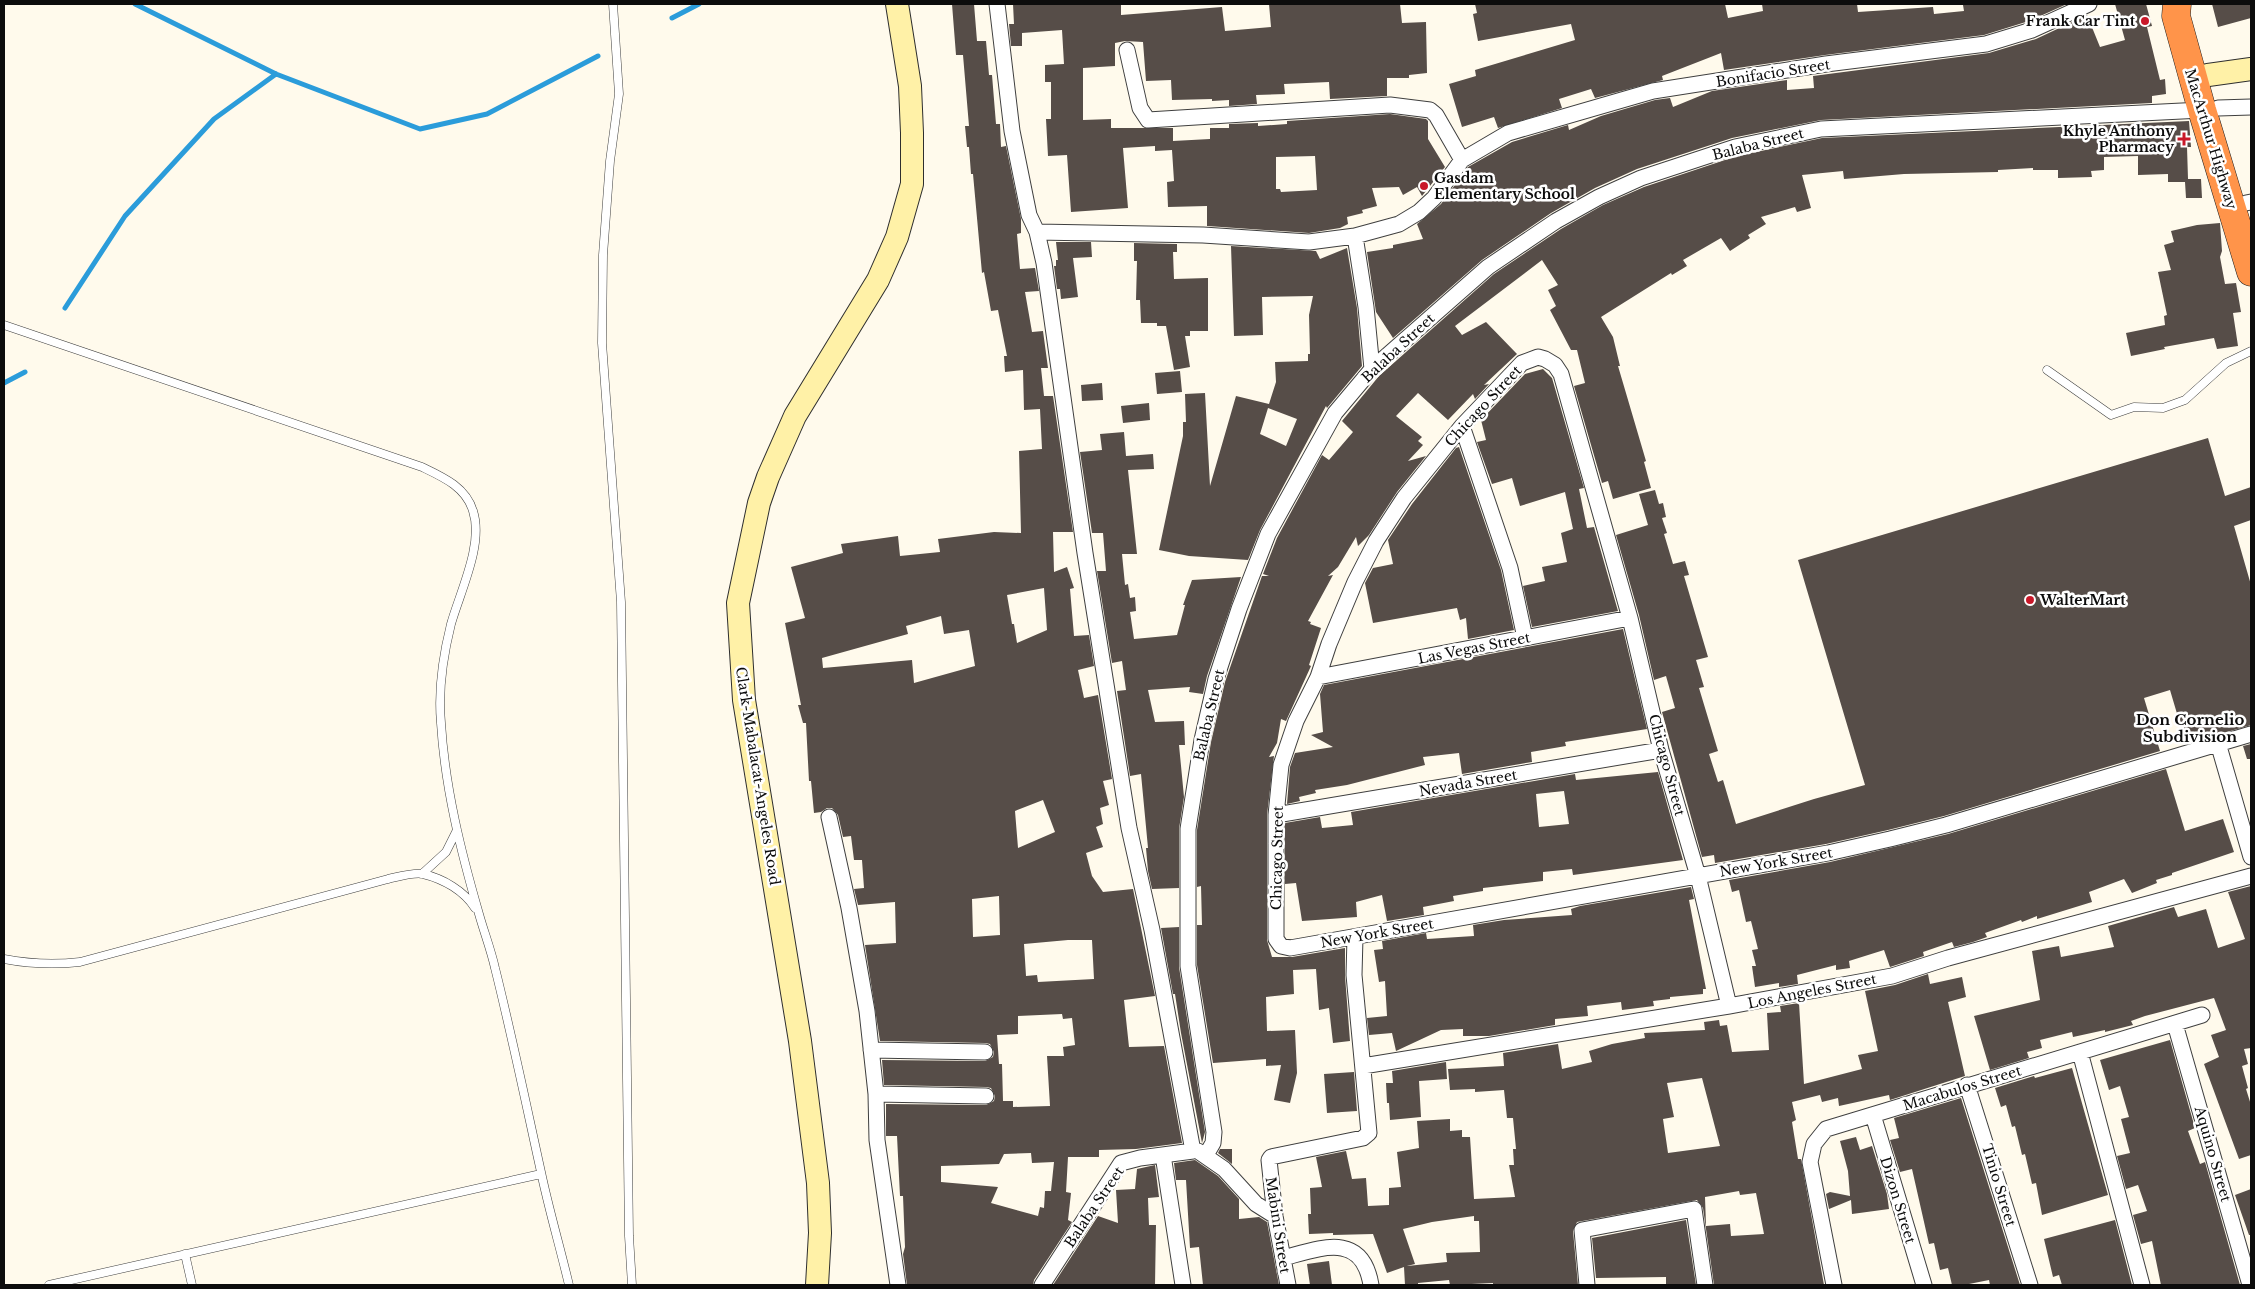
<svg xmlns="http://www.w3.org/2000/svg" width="2255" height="1289" font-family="'Libre Baskerville',serif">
<rect width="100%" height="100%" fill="#fffaec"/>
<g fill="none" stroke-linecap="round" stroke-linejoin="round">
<!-- stream -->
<path stroke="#2b9cda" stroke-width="5" d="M135 4 276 74 420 129 487 114 598 56
M672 18 699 4
M65 308 125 216 214 119 276 74
M4 383 25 372"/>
</g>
<!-- building -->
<path fill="#564d48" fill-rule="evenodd" d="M952 4H974L977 41H986L989 75H992L996 124H1000L1001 147 1006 146 1021 219V233L1017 234 1020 269 1035 268 1039 291 1025 292 1032 332 1043 331 1048 368H1041L1044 396H1053L1073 532H1053L1054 572 1067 567 1074 588 1070 589 1074 636 1089 635 1094 666 1078 670 1084 698 1098 695 1112 779 1103 781 1109 805 1100 808 1103 824 1096 827 1103 847 1086 853 1092 876 1103 892 1133 889 1155 996 1124 1000 1129 1047 1164 1046 1182 1143 1136 1149 1099 1150V1157H1068L1066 1192 1071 1193 1068 1220 1072 1222 1034 1280 1033 1285H907L903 1254 905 1247 903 1196H900L897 1136H886V1104L986 1105 994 1101 995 1096 991 1088 986 1087 884 1085 882 1060 985 1061 993 1057 994 1052 990 1044 985 1043 880 1041 865 945 896 943 895 902 858 905 854 889 864 888 862 860H854L851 836 843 837 838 815 832 808H827L821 812 814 813 811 781H809L806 723H803L798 705H801L785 623 805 618 791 567 843 553 841 544 898 536 900 556 940 552 938 539 994 532 1021 533 1019 451 1042 449 1040 409 1024 410 1023 370 1005 372 1004 356H1007L998 310 991 311 984 272 982 273 973 174H971L969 147H967L965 126H969L963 55H956ZM1044 588 1047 630 1017 643 1014 624H1012L1007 595ZM941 616 944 634 969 630 975 666 914 683 912 660 823 668 822 658 908 634 906 626ZM1043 800 1055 832 1018 848 1015 811ZM999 896 1000 935 973 937 972 899ZM1068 940H1092L1094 979 1038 982 1037 975 1026 976 1024 944ZM1062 1014 1063 1019 1072 1018 1075 1045 1063 1047 1064 1056H1047L1050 1106 1013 1107V1101H1003L1002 1064H999L997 1035 1018 1034V1016ZM1031 1153 1032 1163 1054 1162 1051 1191H1045L1044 1208 1040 1207 1038 1216 991 1203 998 1187 941 1182V1166L999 1164 1004 1154Z
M1013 4H1121V15L1222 7 1225 31 1271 27 1269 4H1400L1402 23 1426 22 1427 73 1409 75V78H1387V96L1330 99 1329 82 1284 84 1285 94 1256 95 1257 104 1229 106V100L1212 101V99L1172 100 1171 80 1146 81 1143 42 1125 41 1115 43V66L1083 68V120L1111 119V128H1173V141L1210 139V128H1229V124L1258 123V126L1287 124V121L1390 114 1426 119 1428 121V139L1445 167 1422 196 1417 187 1403 195 1399 187 1372 188 1377 206 1362 210 1363 213 1347 217 1348 224 1340 228 1309 233 1207 226V206L1168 207 1167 182 1174 181 1172 150 1155 151V146L1123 148 1128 208 1071 212 1067 155 1048 156 1046 119H1051V82H1045V65L1064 64 1062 30 1022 33V46H1011L1009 24H1014ZM1315 156 1317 190 1281 192 1280 189H1276V157Z
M1475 4H1725L1728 18 1763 11 1762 4H1857L1858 12 1933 7 1934 14 1964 11 1963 5 1977 4H2067L2029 21 1984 35 1825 55 1724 70 1721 53 1662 76 1663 80 1595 98 1591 89 1559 99 1562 108 1498 128 1494 117 1462 127 1449 84 1476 76 1475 70 1575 40 1571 24 1478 41 1473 14 1477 13Z
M2115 4H2146L2152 26 2147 27 2160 80 2165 79 2166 94 2152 96V103L1821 120 1732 138 1637 169 1595 188 1551 213 1482 260 1393 338 1376 312 1367 252 1393 248V245L1423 239 1417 224 1441 204 1468 167 1512 142 1568 125 1569 130 1601 116 1655 100 1670 98 1673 107 1712 91 1787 80V90L1814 88 1813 76 1989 53 2036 39 2087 15 2100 47 2125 40Z
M2212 4H2251V18L2218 27Z
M2189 121 2191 147H2187L2188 179H2201L2202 198H2186L2185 182H2168V174L2138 175V156L2104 157V170L2091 171 2092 177 2058 178V170H2033V168L1998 170V172L1904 174 1844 179 1843 171 1802 175 1811 208 1797 212 1795 207 1761 217 1766 224 1748 235 1750 238 1730 251 1721 238 1683 260 1687 266 1672 275 1671 273 1601 317 1613 337 1620 366H1618L1646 461 1644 462 1651 488 1613 499 1608 481 1602 483 1574 386 1585 383 1577 350H1571L1550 310 1556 306 1548 290 1558 285 1542 260 1455 326 1462 335 1486 322 1517 354 1484 385 1489 384 1475 399 1473 394 1448 420 1418 393 1396 416 1422 437 1418 441 1423 445 1408 461 1426 456 1397 492 1369 535 1358 546 1356 537 1338 567 1328 576 1333 575 1308 621 1311 622 1310 624 1321 628 1309 665 1311 666 1286 721 1281 719 1277 743 1269 757 1274 756 1267 815V940L1272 957H1292L1345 948V976L1350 1041 1333 1043 1329 1008 1319 1010 1316 969 1293 970 1294 994 1266 997 1267 1031 1295 1030 1297 1073 1290 1103 1274 1100 1281 1065 1266 1066V1059L1213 1063 1197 965V925H1202L1201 886 1197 887V830L1211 742 1225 682 1262 576H1269L1263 574 1277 538 1322 455 1329 460 1353 432 1342 421 1379 376 1494 274 1561 229 1603 205 1644 187 1737 156 1822 138Z
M2220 223 2222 251 2220 257 2225 284 2236 283 2241 312 2233 313 2238 346 2217 349 2214 338 2164 347 2165 349 2131 356 2126 333 2165 325 2164 316 2167 315 2158 272 2171 270 2164 245 2174 242 2171 231 2197 225Z
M1056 242H1091L1092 257 1073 258 1078 297 1061 299 1060 289H1057L1054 266H1056V260H1058Z
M1134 243 1177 244V252H1173L1174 279 1208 278V331H1190V336H1185L1190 367 1174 370 1166 326H1157V323H1141L1140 300H1136L1137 261H1134Z
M1231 246 1316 251 1320 259 1347 248 1357 308 1362 366 1327 408 1326 406 1260 530 1248 560 1189 556 1159 550 1183 436V422H1186L1185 394 1205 393 1210 486 1236 396 1269 404 1276 382 1275 362 1308 361V354H1310L1309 315 1313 296 1262 297 1263 335 1234 336ZM1268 408 1297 419 1286 446 1260 434Z
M1543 369 1552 378 1584 488 1579 489 1587 528 1594 527 1618 611 1532 627 1523 586 1545 581 1542 567 1567 562 1561 533 1573 529 1565 492 1520 506 1512 478 1492 484 1477 442 1486 440 1481 420 1525 374Z
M1180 371 1182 392 1157 394 1155 373Z
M1102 383 1103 400 1082 401 1081 385Z
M1149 403 1150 420 1123 423 1121 406Z
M1124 432 1126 456 1153 454 1154 469 1128 470 1137 554H1122L1125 585 1128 584 1130 598 1135 597 1136 611 1130 612 1134 639 1177 635 1185 605H1183L1192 580 1241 577 1207 676 1203 694 1189 692 1190 687 1148 690 1155 722 1184 721 1185 745H1179L1184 797 1179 829V888L1152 889 1148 871 1146 848H1148L1141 774 1130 776 1117 691 1126 690 1122 661 1112 663 1097 571H1106L1103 533H1092L1080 452 1102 450 1100 434Z
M2208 438 2225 496 2251 487V520L2234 526 2251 585V725L2186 744 2170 690 2144 698 2160 751 1944 816 1888 830 1826 844 1715 863 1714 855 1702 857 1662 712 1675 708 1666 676 1654 680 1639 615 1616 535 1648 525 1639 494 1655 490 1659 504 1663 503 1666 517 1662 518 1667 533 1664 534 1673 564 1685 561 1689 575 1684 576 1708 657 1696 660 1704 687 1699 688 1718 751 1709 754 1718 782 1723 780 1736 824 1814 799 1865 785 1798 560Z
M1459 447 1501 570 1514 630 1468 639 1466 618 1460 620 1457 608 1373 623 1365 583 1373 568 1393 564 1388 540 1412 504 1456 448Z
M1623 629 1647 729 1565 742 1566 746 1531 752 1532 762 1462 774 1459 753 1423 757 1425 765 1347 785 1315 790 1316 793 1299 797 1300 801 1287 804 1290 767 1295 753 1333 747 1311 735 1323 732 1320 694 1324 685Z
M2251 744V759H2247L2243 746Z
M2166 769 2185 831 2223 819 2234 852 2172 873V875L2156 880 2157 883 2132 893 2124 879 2089 892 2092 902 2037 919V916L2022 922 2021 920 1985 933 1987 937 1973 942 1954 947 1952 942 1923 952 1924 956 1890 967 1884 950 1849 961 1850 968 1836 970V965L1797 975 1798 984 1779 987V983L1755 987 1752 966H1756L1752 950 1758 949 1751 921 1746 922 1739 890 1732 892 1729 880 1830 862 1948 834Z
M1658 772 1683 860 1573 875 1572 869 1543 872V881L1483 888V891L1453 896 1454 901 1423 907 1424 915 1387 921 1382 895 1356 902 1357 917 1302 921 1296 883 1285 884V823L1320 817 1322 828 1353 825 1351 812 1575 774 1576 780ZM1564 791 1569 824 1539 827 1536 794Z
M2251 886V1048L2244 1049 2248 1064 2242 1066 2248 1088 2246 1089 2251 1105V1155L2239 1159 2204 1064 2219 1057 2211 1035 2226 1030 2214 998 2145 1016 2131 1021 2133 1025 2105 1032V1030L2073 1037 2072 1032 2040 1040 2042 1048 2027 1052 2029 1058 1990 1070 1974 1016 2040 1000 2032 951 2059 946 2061 957 2114 947 2108 926 2174 907 2178 917 2206 909 2218 948 2245 939 2228 892Z
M1691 887 1694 899 1689 900 1706 989H1703V994L1670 997V999L1653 1001 1654 1006 1622 1010 1621 1002 1587 1006 1588 1016 1555 1019V1025L1489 1036H1463V1029L1441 1030 1396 1051 1392 1033 1369 1035 1367 1018 1387 1016 1385 981 1379 982 1374 950 1383 949 1382 941 1426 933 1427 939 1474 936 1473 925 1504 920 1572 915 1571 909 1580 906Z
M1179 927V967L1205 1132 1202 1143 1181 1033 1175 994H1173L1161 928Z
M1928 974 1930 984 1962 977 1966 997 1948 1002 1965 1076 1890 1100 1889 1095 1839 1106 1838 1098 1822 1102 1820 1095 1792 1102 1796 1120 1792 1122 1798 1159H1801L1824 1285H1714L1703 1208 1697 1200 1577 1222 1573 1231 1578 1285H1493V1283L1450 1285 1449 1280 1418 1283V1285H1405L1404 1267 1387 1273 1373 1234 1333 1235V1233L1309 1234 1308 1214H1311L1310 1188 1322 1187 1316 1157 1346 1151 1352 1179 1366 1178 1368 1206 1389 1205V1188L1401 1187 1397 1152 1419 1148 1417 1121 1450 1119V1131L1462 1130V1137H1470L1474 1199 1515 1197 1509 1165H1514L1513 1149H1516L1513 1118H1507L1504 1090 1475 1092V1089L1450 1090 1448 1069 1504 1066 1503 1053 1558 1044 1562 1069 1592 1062 1589 1051 1612 1044 1645 1038 1644 1033 1705 1030 1704 1022 1719 1020 1720 1026 1727 1025 1732 1052 1769 1050 1767 1013 1781 1012 1780 1006 1799 1003 1804 1084 1862 1069 1858 1055 1878 1051 1865 991 1895 985ZM1702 1078 1720 1146 1668 1153 1663 1119 1674 1117 1667 1083ZM1739 1191 1740 1195 1756 1193 1764 1234 1731 1236 1730 1224 1706 1226 1705 1197ZM1474 1216V1221H1479L1480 1252 1446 1253 1447 1262 1407 1266 1415 1264 1403 1229 1432 1222Z
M2170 1040 2195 1128 2188 1131 2200 1164 2205 1162 2240 1285H2161L2152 1241 2141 1244 2133 1215 2147 1211 2138 1185 2126 1189 2117 1156 2130 1153 2121 1119 2129 1117 2120 1086 2109 1090 2100 1060Z
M1446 1062 1447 1079 1419 1081 1421 1117 1390 1120 1389 1103H1387L1386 1083H1393L1392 1071Z
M2072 1068 2108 1195 2042 1215 2036 1183 2032 1184 2025 1154 2022 1155 2015 1126 2012 1127 2006 1105 2001 1107 1995 1088 2034 1076 2035 1078Z
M1354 1072 1357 1111 1327 1113 1324 1074Z
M1961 1098 2020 1285H1990L1989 1280 1964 1285H1952L1948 1268 1940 1270 1934 1243 1929 1244 1912 1169 1900 1172 1890 1140 1899 1138 1894 1118Z
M1856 1137 1860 1150 1872 1146 1887 1194 1889 1209 1852 1214 1851 1200 1829 1209 1826 1194 1830 1192 1850 1196 1848 1171 1840 1141Z
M1220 1149H1232V1164L1218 1153Z
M1195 1160 1218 1176 1239 1199V1219L1259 1217 1267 1222 1279 1285H1203L1199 1247 1190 1248 1186 1180H1176L1174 1163Z
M1155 1165 1159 1197 1148 1198 1149 1225H1156L1155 1285H1053L1098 1216 1118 1223 1116 1190 1135 1189 1137 1169Z
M2251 1189V1235H2249L2235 1195Z
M1686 1220 1696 1285H1666V1277L1596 1278 1592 1238Z
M2115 1220 2132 1285H2062L2059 1275 2053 1277 2044 1239Z
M1329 1261 1332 1285H1310L1307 1264Z"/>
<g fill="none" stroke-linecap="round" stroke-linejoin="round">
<!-- lane casing -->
<g stroke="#3f3f3f" stroke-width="9">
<path id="lane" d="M613 4 619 94 610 161 603 255 602 343 621 602 629 1236 632 1285
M4 325 422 467C443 477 466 487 473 511 484 544 460 592 451 624 443 656 438 691 441 723 445 788 461 852 479 914 484 932 491 950 495 968 512 1036 526 1104 541 1172 549 1210 560 1247 569 1285
M2047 370 2111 415 2134 407 2163 408 2185 400 2226 363 2251 351
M422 874 446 852 457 830
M4 959C30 964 53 965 80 962L388 879C398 877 413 872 423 874 444 879 464 891 475 908
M185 1254 192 1285
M49 1285 541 1174"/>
</g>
<!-- street casing -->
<g stroke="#3f3f3f" stroke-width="17">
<path id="street" d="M997 4 1012 131 1029 215 1037 232 1044 263 1085 553 1129 828 1152 930 1193 1151 1140 1158 1121 1163 1042 1285
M1127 50 1140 108 1148 120 1390 105 1430 110 1436 115 1462 160
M2218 108 2251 107
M2246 203 2251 202
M1037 232 1203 235 1309 242 1355 236 1399 224 1419 212 1434 198 1462 160 1508 133 1653 91 1826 64 1986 44 2032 30 2089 4
M1355 236 1366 307 1372 369
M1462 426 1510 568 1525 638
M1318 677 1630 618
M2218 743 2251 857
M1276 815 1661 750
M829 817 849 908 867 1011 876 1094 877 1140 898 1285
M1729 1006 1698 876 1661 750 1630 618 1561 374 1555 365 1545 359 1538 357 1522 363 1462 426 1404 498 1376 541 1355 582 1329 644 1318 677 1296 721 1281 765 1276 815V939L1281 946 1290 948 1828 853 1890 839 1946 825 2251 734
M2175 1024 2250 1285
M871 1050 985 1052
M2080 1052 2142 1285
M1363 1066 1729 1006 1892 976 1948 958 2251 876
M1967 1085 2030 1285
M876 1094 986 1096
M1873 1115 1924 1285
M1198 1151 1224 1169 1256 1204 1275 1216
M1163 1155 1183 1285
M1206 1155 1213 1143 1214 1132 1188 966V829L1202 740 1216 679 1239 609 1268 534 1335 413 1372 369 1488 267 1556 221 1599 197 1641 178 1735 147 1821 129 2202 110
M1283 1258C1321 1248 1362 1231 1371 1285
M1288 1285 1275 1216 1269 1160 1271 1157 1363 1138 1369 1133 1354 975 1355 937
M1587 1285 1582 1230 1694 1209 1705 1285
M1834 1285 1810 1162 1814 1144 1826 1129 2202 1015"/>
</g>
<!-- secondary casing -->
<g stroke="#2e2e2e" stroke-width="24">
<path id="secondary" d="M2208 75 2251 69
M817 1285 820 1233 818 1183 800 1041 744 700 738 603 759 503 768 477 795 416 878 280 897 237 912 184V133L910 86 897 4"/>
</g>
<!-- highway casing -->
<g stroke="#1d1d1d" stroke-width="29">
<path id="highway" d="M2177 4 2176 16 2202 110 2251 272"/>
</g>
<!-- lane -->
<use href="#lane" stroke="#fff" stroke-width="8"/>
<!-- street -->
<use href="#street" stroke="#fff" stroke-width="15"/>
<!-- secondary -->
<use href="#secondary" stroke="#fff1a7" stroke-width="22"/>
<!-- highway -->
<use href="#highway" stroke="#ff944a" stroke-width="28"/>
</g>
<!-- markers -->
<g fill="#c91829" stroke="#fff" stroke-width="2">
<circle cx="2145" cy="21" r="5"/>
<path d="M2181.5 131.5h5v5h5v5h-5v5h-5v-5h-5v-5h5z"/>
<circle cx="1424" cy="186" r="5"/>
<circle cx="2030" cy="600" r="5"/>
</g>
<g text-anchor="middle" stroke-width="5" stroke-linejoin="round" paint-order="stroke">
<!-- poi labels -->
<g font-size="14" font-weight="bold" fill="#0c0c0c" stroke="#fff" text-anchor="end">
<text x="2135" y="26">Frank Car Tint</text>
<text x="2174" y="136">Khyle Anthony<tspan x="2174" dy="16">Pharmacy</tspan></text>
<text x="1434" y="183" text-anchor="start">Gasdam<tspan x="1434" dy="16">Elementary School</tspan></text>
<text x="2040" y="605" text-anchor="start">WalterMart</text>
</g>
<!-- street labels -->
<g font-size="14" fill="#0c0c0c" stroke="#fff">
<text transform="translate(1773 73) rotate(-9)" y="5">Bonifacio Street</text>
<text transform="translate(2211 139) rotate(73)" y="5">MacArthur Highway</text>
<text transform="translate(1758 144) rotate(-14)" y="5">Balaba Street</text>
<text transform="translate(1398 348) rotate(-43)" y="5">Balaba Street</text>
<text transform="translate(1483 406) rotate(-47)" y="5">Chicago Street</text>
<text transform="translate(1474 648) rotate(-11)" y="5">Las Vegas Street</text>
<text transform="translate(1209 715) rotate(-77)" y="5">Balaba Street</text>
<text transform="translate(1667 765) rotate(75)" y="5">Chicago Street</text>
<text transform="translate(758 776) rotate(81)" y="5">Clark-Mabalacat-Angeles Road</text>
<text transform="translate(1468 783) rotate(-10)" y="5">Nevada Street</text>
<text transform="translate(1277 858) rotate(-89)" y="5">Chicago Street</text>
<text transform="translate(1776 862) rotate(-10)" y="5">New York Street</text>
<text transform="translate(1377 933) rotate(-10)" y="5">New York Street</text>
<text transform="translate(1812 991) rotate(-11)" y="5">Los Angeles Street</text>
<text transform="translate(1962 1088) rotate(-17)" y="5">Macabulos Street</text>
<text transform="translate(2213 1154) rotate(74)" y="5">Aquino Street</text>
<text transform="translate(1999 1185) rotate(73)" y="5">Tinio Street</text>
<text transform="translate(1898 1200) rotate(73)" y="5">Dizon Street</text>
<text transform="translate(1094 1207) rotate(-56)" y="5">Balaba Street</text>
<text transform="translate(1278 1225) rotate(81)" y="5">Mabini Street</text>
</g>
<!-- neighbourhood labels -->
<g font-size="15" font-weight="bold" fill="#0c0c0c" stroke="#fff">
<text x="2190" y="725">Don Cornelio<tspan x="2190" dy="17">Subdivision</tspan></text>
</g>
</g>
<!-- border -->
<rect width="2255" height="1289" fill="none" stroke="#0c0c0c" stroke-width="10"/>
</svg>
